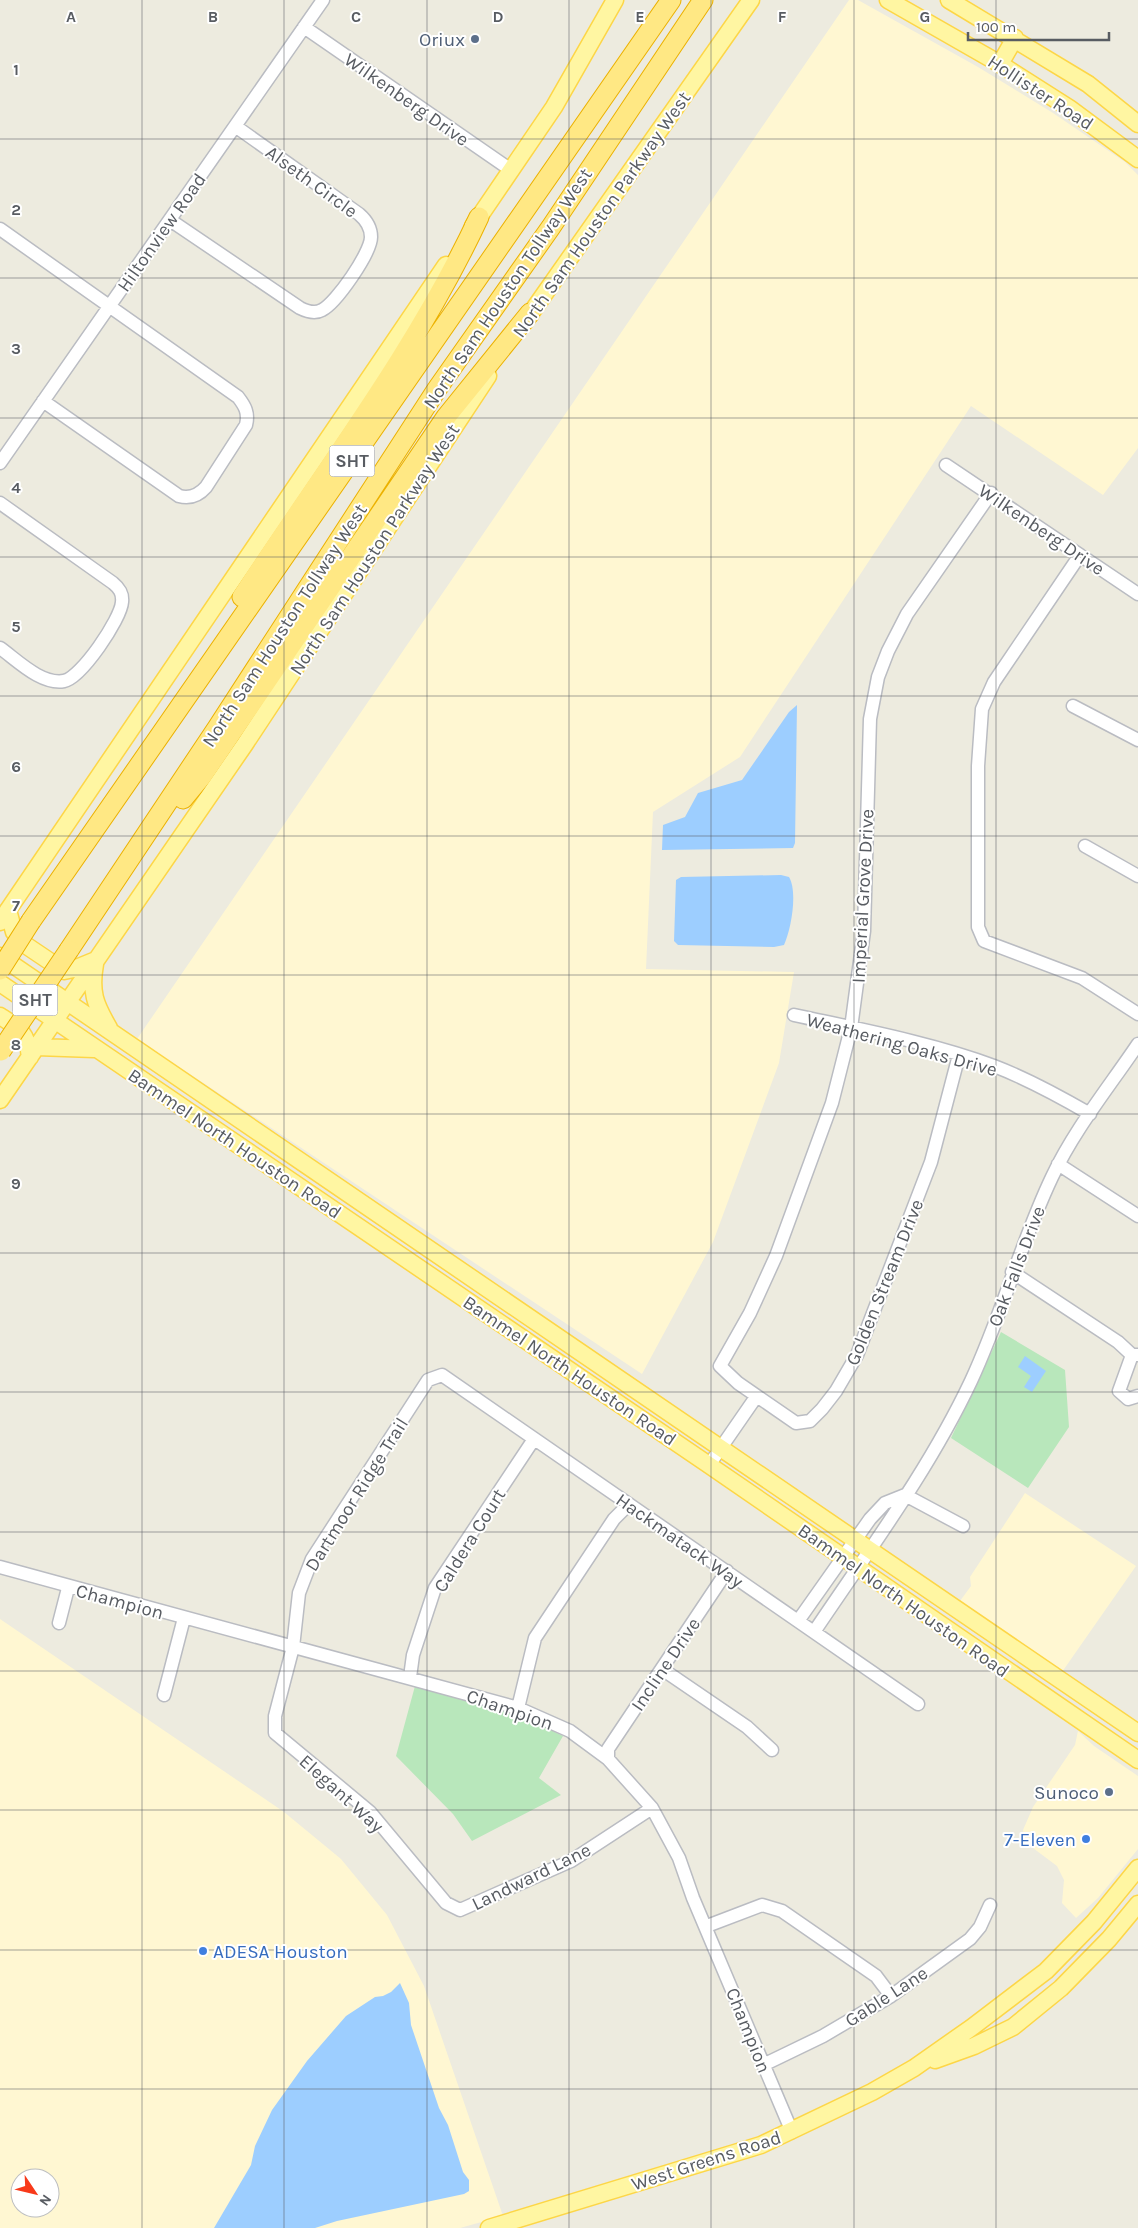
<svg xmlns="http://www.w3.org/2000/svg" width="1138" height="2228" font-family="Karla,sans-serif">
<rect width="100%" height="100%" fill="#edebdf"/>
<!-- commercial -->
<path fill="#fff7d2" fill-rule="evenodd" d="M849 0H858L978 67 1053 113 1125 162 1138 175V448L1103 495 971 406 740 757 653 812 646 969 794 972 779 1063 713 1242 642 1374 137 1039Z
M1025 1493 1136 1566 1062 1672 960 1601 971 1586 970 1577Z
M0 1619 284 1812 341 1859 387 1915 424 1986 503 2216 460 2228H0ZM20 2178H50V2208H20Z
M1078 1731 1094 1746 1138 1776V1849L1098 1898 1076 1918 1062 1903 1064 1880 1057 1866 1025 1842 1023 1830 1033 1807 1075 1745Z"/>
<!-- green -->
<path fill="#b8e7bb" d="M1001 1332 1065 1370 1069 1427 1028 1488 951 1438Z
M415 1686 525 1717 563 1736 539 1778 561 1795 472 1841 453 1814 396 1756Z"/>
<!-- water -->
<path fill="#9dceff" d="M797 705 795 843 793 848 662 850 663 825 685 817 698 793 742 780 789 712Z
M781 875 789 877C798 892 791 930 784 945L774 947 678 945 674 941 676 880 681 877Z
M1025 1356 1046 1371 1032 1392 1024 1387 1031 1376 1018 1367Z
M400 1983 409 2003 411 2025 439 2108 448 2125 463 2172 469 2180V2191L464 2194 337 2221 315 2228H214L251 2165 255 2146 272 2110 307 2061 346 2016 375 1997 383 1996 391 1992Z"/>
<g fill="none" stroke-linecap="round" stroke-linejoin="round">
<!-- minor casing -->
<g stroke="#babcc2" stroke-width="15">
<path id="minor" d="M304 27 511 170
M170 220 300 308C306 311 315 314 322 310 336 303 371 253 371 237 371 227 366 220 359 214L235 126
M0 229 238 397C245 406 249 413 246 425L206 487C199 495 190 499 179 496L43 401
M0 463 323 0
M946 465 1138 594
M0 503 113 583C119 588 123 593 122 602 121 619 81 678 64 681 41 685 17 660 0 648
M1080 555 994 682 982 709 978 766V927L984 941 1082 978 1138 1014
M1073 706 1138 740
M1085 846 1138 876
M794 1015C858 1029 933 1043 994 1066 1028 1079 1059 1096 1090 1114
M959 1055 931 1162 857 1355 836 1391 822 1409 810 1421 796 1423 738 1383 720 1366 750 1313 776 1256 832 1103 851 1028 864 931 870 719 878 677 888 651 907 614 991 493
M1058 1164 1138 1216
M1012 1272 1118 1342 1132 1355H1138
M1132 1355 1119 1391 1128 1399 1138 1396
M709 1465 756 1397
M905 1495 963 1526
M0 1567 518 1708 570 1731 608 1759 652 1808 679 1858 693 1898 792 2132
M798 1621 870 1519 885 1503 905 1495
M59 1623 68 1588
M814 1632C869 1550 929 1470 971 1381 1002 1315 1020 1244 1052 1177 1074 1130 1109 1087 1138 1044
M662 1669 747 1727 772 1750
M410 1677 413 1655 435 1588 534 1439
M164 1695 184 1618
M518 1708 535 1638 614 1519 629 1504
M608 1759V1749L727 1571
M652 1808 571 1861 460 1910 446 1903 370 1812 275 1733V1716L293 1647 299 1593 312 1559 428 1380 442 1375 918 1704
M707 1926 762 1905 782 1911 876 1976 891 1996
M763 2065 823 2036 891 1996 970 1939 980 1927 990 1905"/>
</g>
<!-- major casing -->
<g stroke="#fdd647" stroke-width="19">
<path id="major" d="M888 0 1000 64 1069 108 1138 159
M949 0 1088 84 1138 124
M1000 64 1015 38
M473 226 554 107 615 0
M524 323 751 0
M8 910 14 932 24 944 64 971 74 969 96 960
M0 922 446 265
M0 956 1138 1733
M95 964C90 992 95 1004 109 1028
M0 983 709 1465 1138 1760
M0 1016C19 1028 27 1032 30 1057
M36 1047 94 1049
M0 1100 245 744 488 376
M935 2060 974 2046 1013 2027 1061 1988 1109 1939 1138 1904
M489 2228 761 2145 872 2092 914 2068 971 2028 1046 1971 1094 1922 1138 1868"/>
</g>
<!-- highway casing -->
<g stroke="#ecb100" stroke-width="21">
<path id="highway" d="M242 597C323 472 416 352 479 217
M183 799 202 776 446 417 530 313
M31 921 671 0
M69 950 217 728 437 389 551 227 703 0"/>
</g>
<!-- minor -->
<use href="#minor" stroke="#fff" stroke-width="12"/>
<!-- major -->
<use href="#major" stroke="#fff6a2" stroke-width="16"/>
<!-- highway -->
<use href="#highway" stroke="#ffe884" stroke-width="19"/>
<!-- highway-bridge casing -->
<g stroke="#ecb100" stroke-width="21" stroke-linecap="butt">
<path id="highway-bridge" d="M0 970 31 921
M1 1051 69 950"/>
</g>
<!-- highway-bridge -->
<use href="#highway-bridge" stroke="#ffe884" stroke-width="19"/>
</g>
<!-- grid -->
<path fill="none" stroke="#585c62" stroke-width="1" stroke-opacity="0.55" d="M142 0V2228M284 0V2228M427 0V2228M569 0V2228M711 0V2228M854 0V2228M996 0V2228M0 139H1138M0 278H1138M0 418H1138M0 557H1138M0 696H1138M0 836H1138M0 975H1138M0 1114H1138M0 1253H1138M0 1392H1138M0 1532H1138M0 1671H1138M0 1810H1138M0 1950H1138M0 2089H1138"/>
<!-- markers -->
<g fill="#5c6f8a" stroke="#fff" stroke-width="2">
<circle cx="475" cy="39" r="5"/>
<circle cx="1109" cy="1792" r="5"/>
</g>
<g fill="#3f7fe0" stroke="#fff" stroke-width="2">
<circle cx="1086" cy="1839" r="5"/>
<circle cx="203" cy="1951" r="5"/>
</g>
<g text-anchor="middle" stroke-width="4" stroke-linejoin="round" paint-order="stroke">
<!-- shield labels -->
<g fill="#fff" stroke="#8a8d91" stroke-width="1">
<rect x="329.5" y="445.5" width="45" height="31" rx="4"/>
<rect x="12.5" y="984.5" width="45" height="31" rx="4"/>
</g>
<g font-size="18" font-weight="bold" fill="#585c62">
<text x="352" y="467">SHT</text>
<text x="35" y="1006">SHT</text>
</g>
<!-- service labels -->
<g font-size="19" fill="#4e5e75" stroke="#fff" text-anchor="end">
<text x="465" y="46">Oriux</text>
<text x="1099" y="1799">Sunoco</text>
</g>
<!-- street labels -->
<g font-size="19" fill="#585c62" stroke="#fff">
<text transform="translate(1041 92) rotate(33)" y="7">Hollister Road</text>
<text transform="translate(407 99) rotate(35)" y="7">Wilkenberg Drive</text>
<text transform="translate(312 181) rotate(36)" y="7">Alseth Circle</text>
<text transform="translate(601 214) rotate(-55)" y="7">North Sam Houston Parkway West</text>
<text transform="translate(161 232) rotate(-55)" y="7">Hiltonview Road</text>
<text transform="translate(507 288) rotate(-56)" y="7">North Sam Houston Tollway West</text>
<text transform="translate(1042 529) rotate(34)" y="7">Wilkenberg Drive</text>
<text transform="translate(374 549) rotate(-57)" y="7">North Sam Houston Parkway West</text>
<text transform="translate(284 625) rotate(-57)" y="7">North Sam Houston Tollway West</text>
<text transform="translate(862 896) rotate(-87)" y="7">Imperial Grove Drive</text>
<text transform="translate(902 1044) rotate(15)" y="7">Weathering Oaks Drive</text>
<text transform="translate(235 1143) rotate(34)" y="7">Bammel North Houston Road</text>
<text transform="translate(1016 1266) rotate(-69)" y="7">Oak Falls Drive</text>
<text transform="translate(884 1282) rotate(-68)" y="7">Golden Stream Drive</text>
<text transform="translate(570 1370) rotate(34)" y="7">Bammel North Houston Road</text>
<text transform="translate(356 1494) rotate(-58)" y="7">Dartmoor Ridge Trail</text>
<text transform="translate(469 1540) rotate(-58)" y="7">Caldera Court</text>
<text transform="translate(680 1540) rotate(35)" y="7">Hackmatack Way</text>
<text transform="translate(904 1600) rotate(35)" y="7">Bammel North Houston Road</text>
<text transform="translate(120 1601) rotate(15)" y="7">Champion</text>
<text transform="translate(665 1664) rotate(-56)" y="7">Incline Drive</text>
<text transform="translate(510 1709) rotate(19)" y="7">Champion</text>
<text transform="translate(342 1793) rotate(42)" y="7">Elegant Way</text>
<text transform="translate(531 1876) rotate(-26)" y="7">Landward Lane</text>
<text transform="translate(886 1996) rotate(-33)" y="7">Gable Lane</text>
<text transform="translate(749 2030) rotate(68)" y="7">Champion</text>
<text transform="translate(706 2160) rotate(-18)" y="7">West Greens Road</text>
</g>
<!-- shop labels -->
<g font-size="19" fill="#366cbe" stroke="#fff" text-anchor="end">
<text x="1076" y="1846">7-Eleven</text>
<text x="213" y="1958" text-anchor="start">ADESA Houston</text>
</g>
</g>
<g font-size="16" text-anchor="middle" font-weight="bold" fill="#585c62" stroke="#fff" stroke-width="4" stroke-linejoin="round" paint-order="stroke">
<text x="71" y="22">A</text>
<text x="213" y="22">B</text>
<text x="356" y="22">C</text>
<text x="498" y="22">D</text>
<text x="640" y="22">E</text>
<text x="782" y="22">F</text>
<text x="925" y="22">G</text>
<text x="16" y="75">1</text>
<text x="16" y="215">2</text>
<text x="16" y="354">3</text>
<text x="16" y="493">4</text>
<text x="16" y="632">5</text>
<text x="16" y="772">6</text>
<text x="16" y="911">7</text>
<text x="16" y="1050">8</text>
<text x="16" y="1189">9</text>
</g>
<!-- north arrow -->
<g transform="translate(35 2193) rotate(125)"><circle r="24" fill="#ffffff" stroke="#bcbec0"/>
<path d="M0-4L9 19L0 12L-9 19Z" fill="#f83a1a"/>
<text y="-8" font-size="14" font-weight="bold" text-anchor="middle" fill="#585c62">N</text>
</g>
<!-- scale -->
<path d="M968 32v8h141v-8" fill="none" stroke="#585c62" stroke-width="2.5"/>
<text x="976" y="32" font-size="15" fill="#585c62" stroke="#ffffff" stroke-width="4" paint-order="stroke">100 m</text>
</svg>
